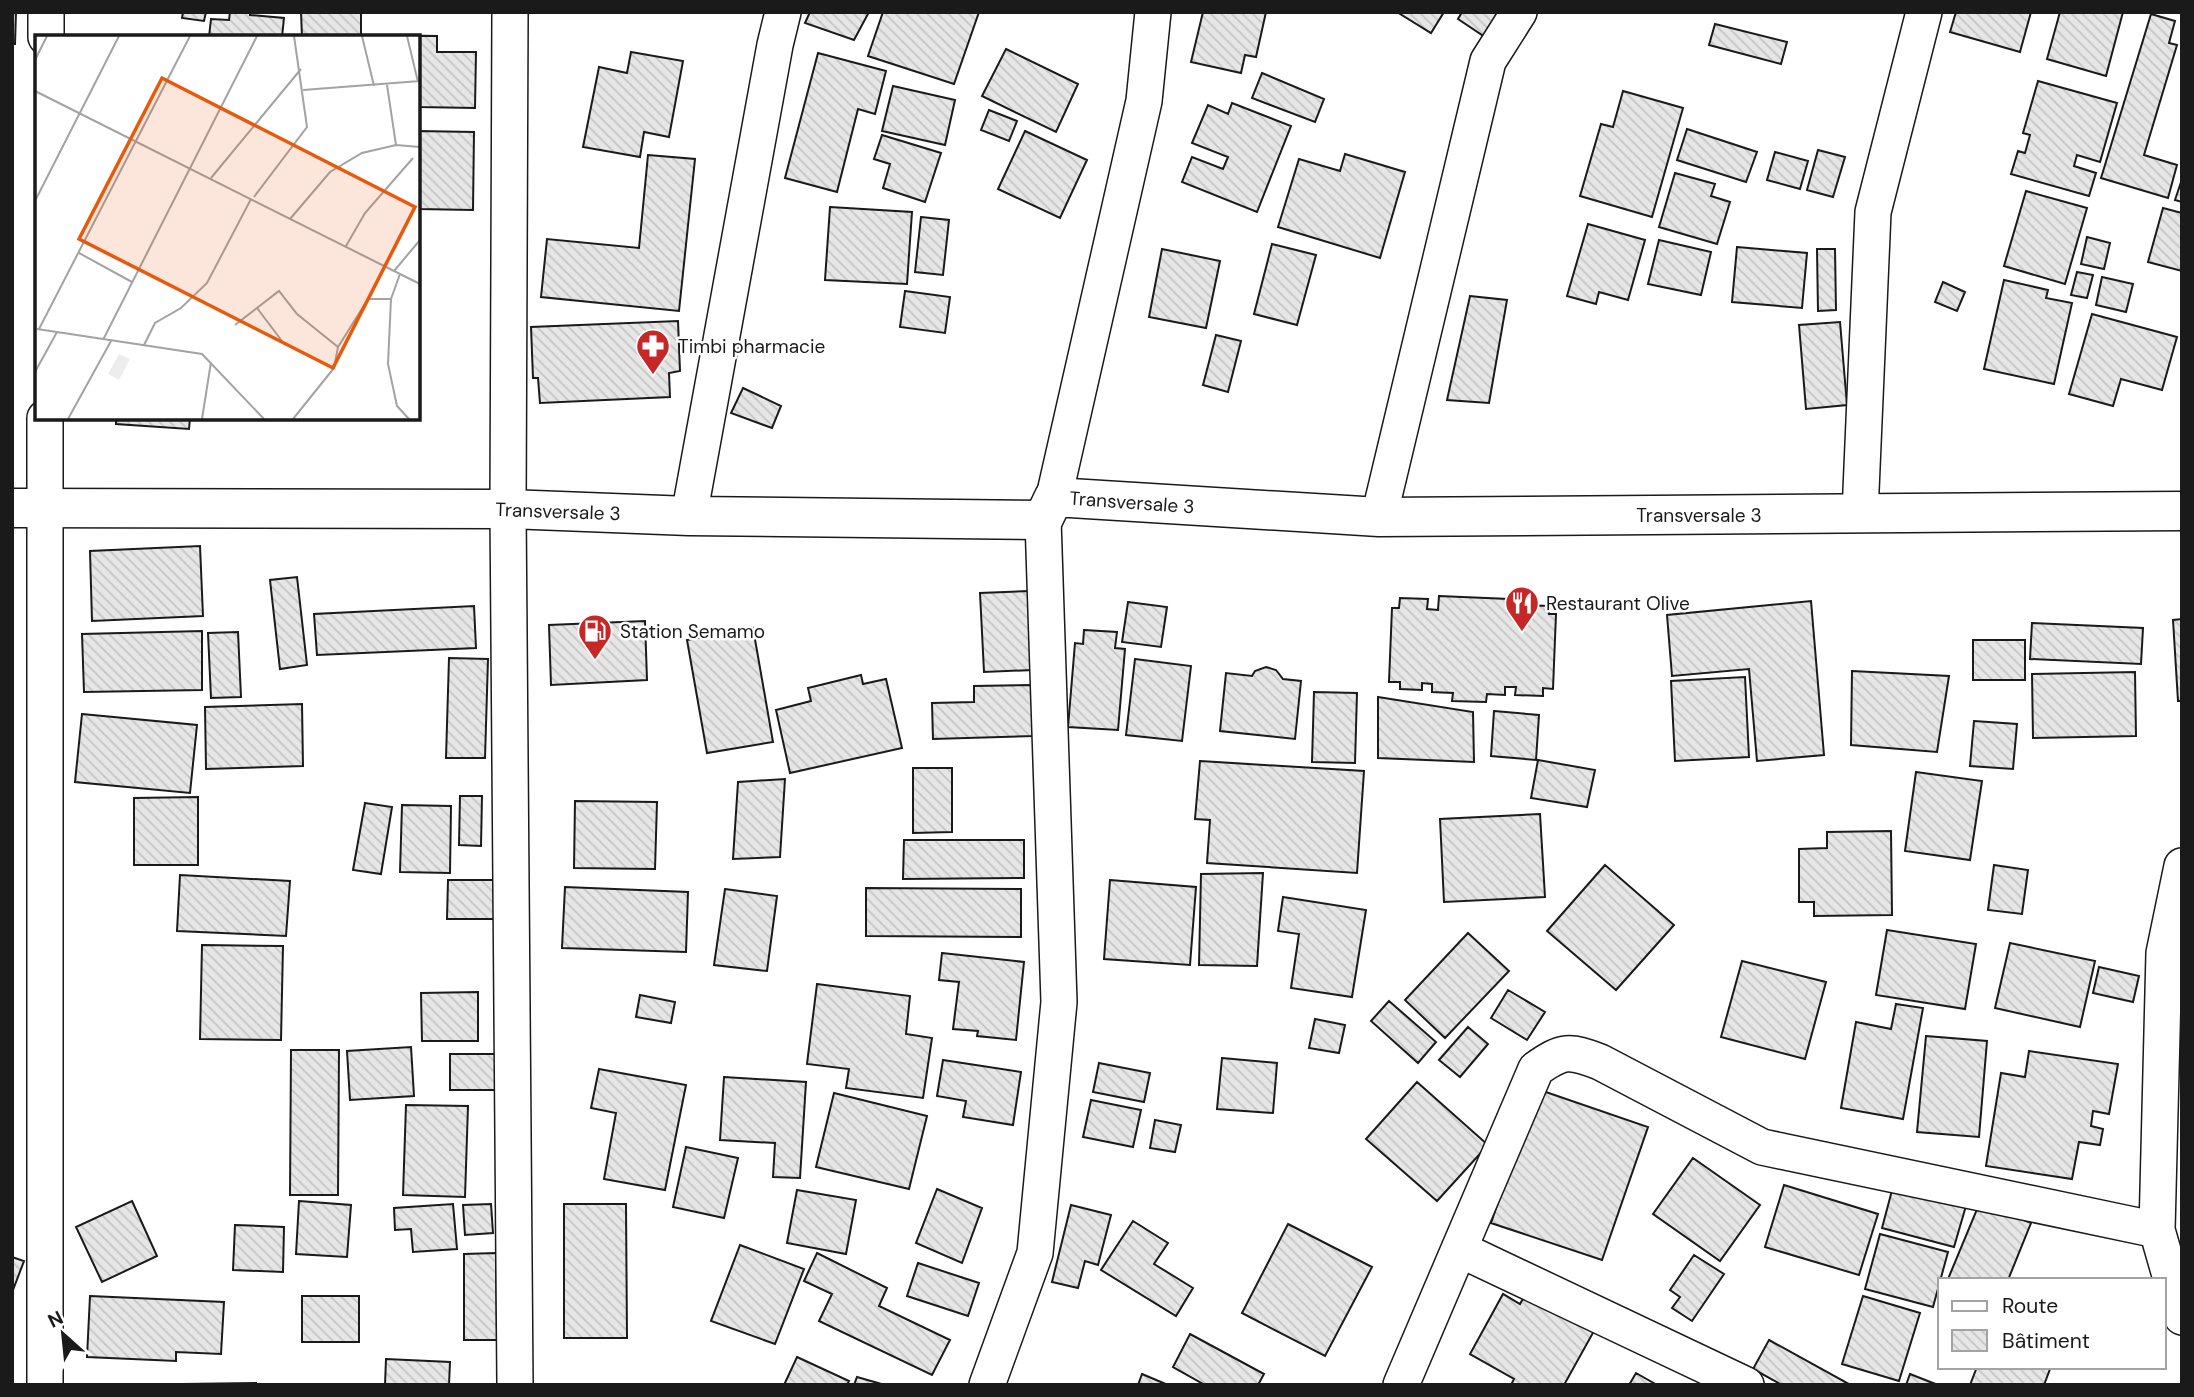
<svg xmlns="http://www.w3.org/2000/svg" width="2194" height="1397" font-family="'DM Sans',sans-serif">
<defs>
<pattern id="building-back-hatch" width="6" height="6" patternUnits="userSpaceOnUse" patternTransform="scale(1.75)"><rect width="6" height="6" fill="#e6e6e6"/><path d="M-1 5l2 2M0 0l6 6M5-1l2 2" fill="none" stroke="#c5c5c5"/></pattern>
</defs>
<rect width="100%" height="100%" fill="#fff"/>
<!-- building -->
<path fill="url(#building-back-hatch)" stroke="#1a1a1a" stroke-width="2" d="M12 12H16L15 44H12Z
M183 12H206L204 21 182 18Z
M230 12H250V15L284 18 282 37H209L211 19 229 20Z
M301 12H361V36L302 37Z
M810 12H869L854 40 805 23Z
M883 12H979L954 84 868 56Z
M1203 12H1266L1256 57 1245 55 1241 73 1191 62Z
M1397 12H1444L1431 33Z
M1462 12H1506L1488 39 1458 19Z
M1956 12H2031L2020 52 1950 32Z
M2060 12H2123L2106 76 2047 59Z
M2151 14 2175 21 2169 43 2177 45 2144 155 2177 165 2168 198 2101 178Z
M1715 24 1787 42 1781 64 1709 45Z
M380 35 437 36V52H476L475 108 418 107V37H380Z
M1006 49 1078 84 1056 132 982 96Z
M631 52 683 61 669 137 644 132 640 157 583 147 599 67 627 73Z
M818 53 886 71 875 114 858 109 837 192 785 178Z
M1262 73 1324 99 1315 122 1252 98Z
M2038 81 2117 103 2100 162 2077 155 2074 166 2096 173 2089 196 2011 174 2018 151 2025 153 2030 135 2023 133Z
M893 86 955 100 945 145 882 131Z
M1623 91 1683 108 1652 217 1580 196 1601 124 1613 127Z
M1232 103 1291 126 1257 212 1182 182 1192 157 1223 169 1228 157 1192 143 1208 105 1228 114Z
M989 110 1017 121 1009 141 981 130Z
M1687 129 1757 152 1746 182 1677 160Z
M418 131 474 132 473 210 418 209Z
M1025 131 1087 160 1060 218 998 189Z
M882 135 941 153 925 202 883 188 890 164 874 159Z
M1818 150 1845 157 1833 197 1807 190Z
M1775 152 1808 161 1800 189 1767 180Z
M1345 154 1405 172 1380 258 1278 227 1299 159 1340 171Z
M648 155 695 159 679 311 541 297 547 239 639 248Z
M1675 173 1715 184 1711 196 1730 202 1717 244 1659 227Z
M2182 179V202L2175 200Z
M2026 191 2087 208 2065 284 2004 266Z
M830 207 912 212 907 284 825 280Z
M2163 208 2182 213V271L2148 262Z
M921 217 949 220 943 275 915 272Z
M1588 224 1645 240 1628 300 1599 292 1596 304 1567 296Z
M2087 237 2110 243 2104 269 2081 264Z
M1659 240 1711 252 1701 295 1648 284Z
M1272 244 1316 255 1297 325 1254 314Z
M1737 247 1807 253 1802 308 1732 302Z
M1162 249 1220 261 1206 328 1149 317Z
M1817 249H1835L1836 310 1818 311Z
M2077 272 2093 275 2087 298 2071 295Z
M2102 277 2133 284 2126 312 2096 305Z
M2004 280 2048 290 2046 298 2072 303 2054 384 1984 369Z
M1943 282 1965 292 1957 311 1935 302Z
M905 291 950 297 945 333 900 327Z
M1470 296 1507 300 1489 403 1447 400Z
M2092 314 2177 337 2162 390 2121 379 2113 406 2069 394Z
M678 321 680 371 669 373 670 397 540 403 538 378H533L531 327Z
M1840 322 1847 405 1806 409 1799 325Z
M1216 335 1241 341 1228 392 1203 385Z
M743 388 781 406 772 428 731 413Z
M116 418H190L189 429 116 424Z
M200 546 203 616 92 621 90 551Z
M297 577 307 665 280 669 270 580Z
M1028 591 1033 670 984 672 980 593Z
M1439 596 1509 599 1508 612 1520 613 1521 605 1549 606V614H1556L1553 689 1543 688V696L1515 695 1516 687H1505V695L1487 694 1486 702 1452 701 1453 693 1432 692V684L1422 683V690L1400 689V682H1389L1392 608H1399L1400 598 1428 599 1427 609 1438 610Z
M1811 601 1824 755 1757 761 1749 669 1672 676 1667 615Z
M1128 602 1167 607 1161 647 1122 642Z
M474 606 476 648 317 655 314 614Z
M2182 619V701H2178L2173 620Z
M645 621 647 680 551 685 549 625Z
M2032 623 2143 628 2141 664 2030 659Z
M753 628 773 742 707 753 687 640Z
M1084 630 1117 632 1115 648 1125 649 1118 730 1068 727 1075 643 1083 644Z
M202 631V690L84 692 82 634Z
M238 632 241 697 211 698 208 633Z
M1973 640H2025V680H1973Z
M449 658 488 659 485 758H446Z
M1135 659 1191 666 1182 741 1126 735Z
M1266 667 1276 670 1283 679 1301 681 1295 739 1220 731 1226 673 1252 676 1255 671Z
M1852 671 1949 676 1937 752 1851 745Z
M2135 672 2136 736 2033 738 2032 674Z
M861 675 863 684 886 679 902 748 790 773 776 710 811 701 808 688Z
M1745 677 1749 757 1675 761 1671 681Z
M1032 685 1034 736 933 739 932 703 974 702V686Z
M1314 692 1357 693 1355 763 1312 762Z
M1378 697 1473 712 1474 762 1378 758Z
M302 704 303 766 206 769 205 707Z
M1494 711 1539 715 1536 760 1491 756Z
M82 714 197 725 190 793 75 782Z
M1974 721 2017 724 2013 769 1970 766Z
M1538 760 1595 770 1587 807 1531 798Z
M1200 761 1364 771 1357 873 1207 863 1210 820 1195 819Z
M913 768H952V832L913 833Z
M1916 772 1982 781 1970 860 1905 851Z
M785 779 780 857 733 859 738 782Z
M460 796H482L481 846 459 845Z
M198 797V865H134V798Z
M575 801 657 802 655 869 574 868Z
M365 803 392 807 381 874 353 870Z
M402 805 451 806 450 873 400 872Z
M1540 814 1545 897 1444 902 1440 819Z
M1891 831 1892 915 1814 916V902H1799V849L1827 848V832Z
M904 840H1024V878L903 879Z
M1605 865 1674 925 1616 990 1547 931Z
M1994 865 2028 870 2022 914 1988 910Z
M1263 873 1257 966 1199 965 1201 874Z
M180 875 290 881 286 936 177 931Z
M448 880H498L497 919H447Z
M1110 880 1196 887 1190 965 1104 959Z
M565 887 688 892 686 952 562 948Z
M866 888 1021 889V937L866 936Z
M725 889 777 896 767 971 714 965Z
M1283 897 1366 910 1352 997 1291 988 1299 934 1278 931Z
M1887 930 1976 944 1965 1009 1876 995Z
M1468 933 1509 971 1445 1038 1405 1000Z
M2010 943 2095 961 2080 1027 1995 1008Z
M202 945 283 946 281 1040 200 1039Z
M942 953 1024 962 1016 1040 977 1036 978 1031 953 1029 959 982 939 980Z
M1742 961 1826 982 1805 1059 1721 1037Z
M2099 967 2139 976 2133 1002 2093 993Z
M817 984 910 996 906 1034 932 1038 923 1098 846 1088 849 1069 807 1064Z
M1508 990 1545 1012 1527 1040 1491 1018Z
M478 992V1041H422L421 993Z
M640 995 675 1002 671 1023 636 1017Z
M1389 1001 1436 1042 1418 1063 1371 1021Z
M1896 1004 1923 1008 1903 1119 1841 1108 1856 1022 1891 1029Z
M1315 1019 1345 1025 1339 1053 1309 1048Z
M1468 1027 1488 1044 1460 1077 1439 1060Z
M1926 1036 1987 1041 1979 1137 1917 1132Z
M411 1047 414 1096 350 1100 347 1051Z
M291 1050H339L338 1195H290Z
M2029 1051 2118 1064 2109 1114 2093 1111 2091 1126 2103 1129 2100 1145 2079 1142 2072 1179 1986 1166 2001 1073 2025 1077Z
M450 1054H498V1090H450Z
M1222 1058 1277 1063 1273 1113 1217 1109Z
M943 1060 1021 1072 1013 1125 963 1117 966 1101 937 1096Z
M1099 1063 1150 1073 1144 1102 1093 1092Z
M599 1069 686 1085 665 1190 604 1179 616 1113 591 1108Z
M724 1077 806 1082 800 1178 773 1177 775 1143 720 1140Z
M1417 1082 1488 1145 1437 1201 1366 1139Z
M1537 1089 1648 1127 1602 1260 1491 1223Z
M834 1093 927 1116 909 1189 816 1167Z
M1091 1100 1141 1110 1133 1147 1083 1137Z
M406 1105 468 1106 465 1197 403 1195Z
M1155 1120 1181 1125 1175 1152 1150 1148Z
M686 1147 738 1158 724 1218 673 1207Z
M1693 1158 1760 1205 1720 1261 1653 1214Z
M1895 1179 1968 1199 1954 1247 1882 1228Z
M1784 1185 1878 1214 1859 1275 1765 1247Z
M937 1189 982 1208 962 1263 916 1243Z
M797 1190 856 1200 846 1254 787 1243Z
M132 1201 157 1256 102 1282 76 1227Z
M299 1201 351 1205 347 1257 296 1254Z
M1980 1202 2031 1223 2008 1280 1948 1279Z
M453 1204 457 1249 413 1252 411 1229 395 1230 394 1208Z
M491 1204 493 1233 465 1235 463 1205Z
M564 1204H626L627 1338H564Z
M1071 1205 1111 1215 1098 1265 1085 1261 1078 1288 1052 1282Z
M1133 1221 1168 1243 1154 1264 1193 1288 1176 1316 1101 1270Z
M1288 1224 1372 1267 1325 1356 1242 1313Z
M235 1225 284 1227 283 1272 233 1270Z
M1880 1234 1948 1252 1933 1307 1865 1289Z
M740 1245 804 1269 775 1344 711 1321Z
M496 1253 497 1340H464V1254Z
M817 1253 887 1288 879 1306 950 1340 932 1375 819 1321 832 1294 804 1281Z
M1694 1255 1724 1274 1692 1321 1672 1308 1680 1297 1670 1290Z
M12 1257 24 1261 13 1290H12Z
M918 1263 979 1283 968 1316 907 1296Z
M1526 1293 1594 1331 1564 1385H1511L1514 1379 1470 1354 1503 1294 1520 1304Z
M90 1296 224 1302 221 1354 176 1352V1361L87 1357Z
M302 1296H359V1342H302Z
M1863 1296 1920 1313 1899 1381 1842 1364Z
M1190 1334 1264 1374 1258 1385H1205L1173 1367Z
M1769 1340 1849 1384 1782 1385 1753 1369Z
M797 1357 849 1381 847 1385H784Z
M386 1359 450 1362 449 1385H385Z
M1977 1367H2046L2050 1369 2044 1385H1970Z
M1636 1373 1657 1385H1629Z
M1142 1374 1168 1385H1138Z
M1910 1374 1938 1385H1906Z
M857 1377 885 1385H854Z
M256 1383V1385H183V1384Z"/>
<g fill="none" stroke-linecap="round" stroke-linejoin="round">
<!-- street casing -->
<g stroke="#1a1a1a" stroke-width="38">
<path id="street" d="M510 12 508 509 515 1385
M46 37V12
M45 418V1385
M1054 497 1144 101 1153 12
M1860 514 1873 212 1924 12
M689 516 775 45 783 12
M1379 517 1488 61 1519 12
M2182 866 2164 953 2157 1230 2182 1317
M1459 1249 1746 1385
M987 1385 1035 1253 1059 1002 1043 520
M1401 1385 1536 1069C1563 1050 1569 1050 1600 1062L1762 1147 2157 1230"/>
</g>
<!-- secondary casing -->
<g stroke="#1a1a1a" stroke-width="41">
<path id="secondary" d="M12 508 508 509 689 516 1043 520 1054 497 1379 517 2182 511"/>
</g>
<!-- street -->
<use href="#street" stroke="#fff" stroke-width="35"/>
<!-- secondary -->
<use href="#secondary" stroke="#fff" stroke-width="38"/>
</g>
<!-- icons -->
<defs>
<g id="pharmacy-pin" transform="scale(1.75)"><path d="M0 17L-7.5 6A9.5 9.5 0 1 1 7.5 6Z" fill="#c62828" stroke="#fff"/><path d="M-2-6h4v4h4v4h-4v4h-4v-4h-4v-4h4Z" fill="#fff"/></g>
<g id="restaurant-pin" transform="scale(1.75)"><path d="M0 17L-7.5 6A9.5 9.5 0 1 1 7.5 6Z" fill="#c62828" stroke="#fff"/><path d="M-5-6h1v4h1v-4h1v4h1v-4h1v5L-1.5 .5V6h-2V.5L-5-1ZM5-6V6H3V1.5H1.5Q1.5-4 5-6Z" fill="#fff"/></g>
<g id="fuel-pin" transform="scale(1.75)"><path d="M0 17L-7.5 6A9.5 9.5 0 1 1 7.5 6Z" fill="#c62828" stroke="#fff"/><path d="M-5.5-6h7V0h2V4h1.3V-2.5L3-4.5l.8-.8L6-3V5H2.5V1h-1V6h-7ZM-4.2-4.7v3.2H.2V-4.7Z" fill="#fff"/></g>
</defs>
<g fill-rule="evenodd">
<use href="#pharmacy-pin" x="653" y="346"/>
<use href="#restaurant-pin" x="1522" y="603"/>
<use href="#fuel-pin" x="595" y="631"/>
</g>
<g text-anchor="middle" stroke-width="5" stroke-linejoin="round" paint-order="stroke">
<!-- poi labels -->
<g font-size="19" fill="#1a1a1a" stroke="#fff" text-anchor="start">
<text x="678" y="353">Timbi pharmacie</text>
<text x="1546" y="610">Restaurant Olive</text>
<text x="620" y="638">Station Semamo</text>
</g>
<!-- street labels -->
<g font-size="19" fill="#1a1a1a" stroke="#fff">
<text transform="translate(1132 502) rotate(4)" y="7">Transversale 3</text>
<text transform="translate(558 511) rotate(2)" y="7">Transversale 3</text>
<text x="1699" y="522">Transversale 3</text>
</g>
</g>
<!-- overview -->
<g transform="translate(35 35)">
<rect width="385" height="385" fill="#fff"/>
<path d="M84 319 95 324 84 345 73 339Z" fill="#ededed"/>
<path fill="none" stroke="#a3a3a3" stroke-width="2" d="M327 1 339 51M372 1 383 47M0 25 12 1M352 50 361 110M268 55 385 46M0 56 385 249M176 143 266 34M219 162 272 92 259 1M0 166 84 1M255 184 295 137 327 118 361 110 385 112M311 211 330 178 378 123M44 218 97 247M359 236 385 205M365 239 356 264 353 329 362 371 374 384M222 273 250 310M200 290 244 256 262 279 303 312M2 294 167 319 229 384M4 294 155 1M68 305 222 1M109 310 120 288 146 273 172 248 216 164M0 337 22 297M33 384 76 306M167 384 176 327M258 384 299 333 303 312 333 264H356"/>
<path fill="#e8590c" fill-opacity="0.15" stroke="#e8590c" stroke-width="3.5" d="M127 43 380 172 298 333 44 204Z"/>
<rect width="385" height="385" fill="none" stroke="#1a1a1a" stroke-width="3.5"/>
</g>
<!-- border -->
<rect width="2194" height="1397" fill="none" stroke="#1a1a1a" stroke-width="28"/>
<!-- legend -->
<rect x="1938" y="1278" width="228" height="91" fill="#ffffff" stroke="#a3a3a3" stroke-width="2"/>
<rect x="1952" y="1301" width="35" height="10" fill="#ffffff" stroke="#a3a3a3" stroke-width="2"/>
<text x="2002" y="1313" font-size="21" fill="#1a1a1a">Route</text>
<rect x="1952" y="1330" width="35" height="21" fill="url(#building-back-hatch)" stroke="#a3a3a3" stroke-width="2"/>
<text x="2002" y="1348" font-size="21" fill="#1a1a1a">Bâtiment</text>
<!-- north arrow -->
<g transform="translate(63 1334) rotate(333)" stroke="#ffffff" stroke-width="5" paint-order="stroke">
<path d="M0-5L12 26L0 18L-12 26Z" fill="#1a1a1a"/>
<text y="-10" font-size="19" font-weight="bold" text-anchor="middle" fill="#1a1a1a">N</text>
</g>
</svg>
